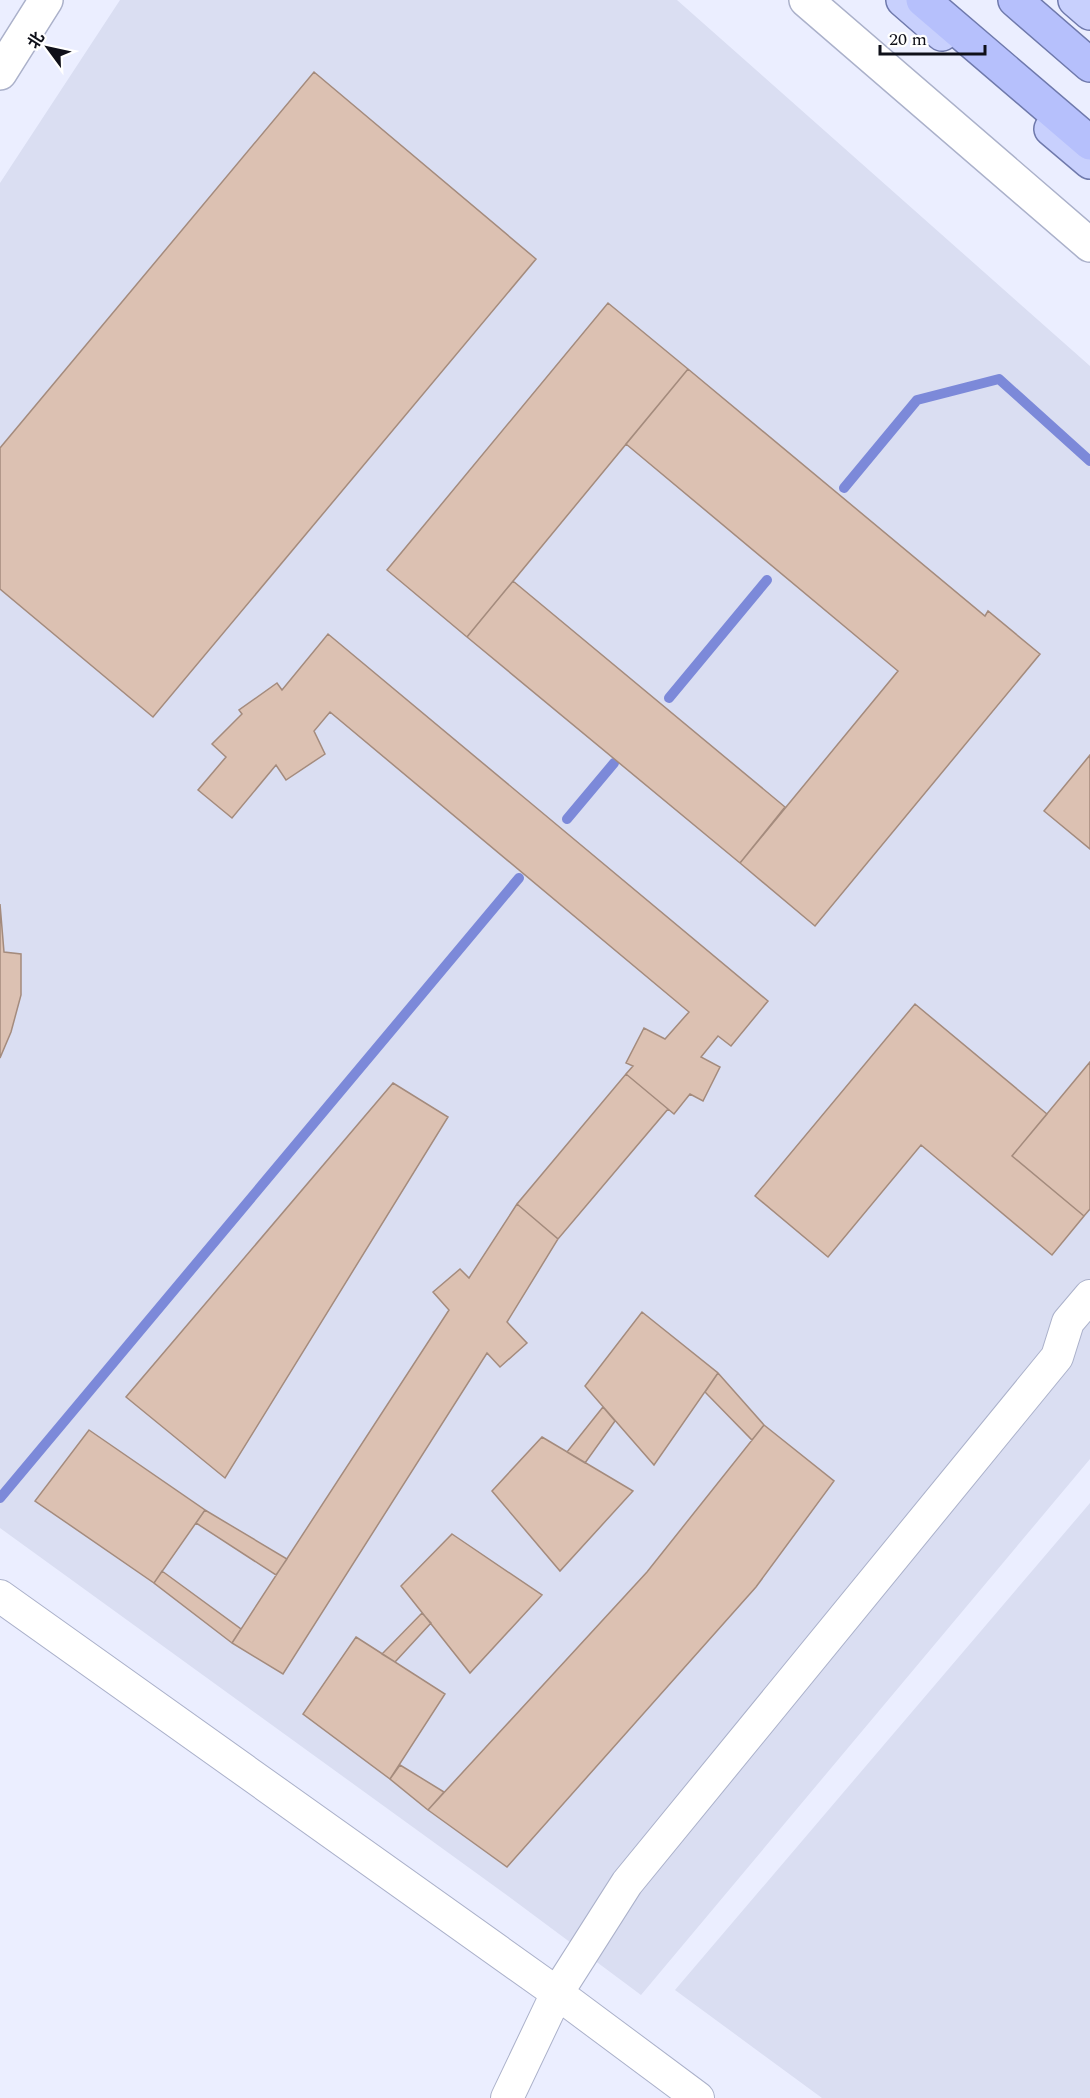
<svg xmlns="http://www.w3.org/2000/svg" width="1090" height="2098" font-family="Spectral,'Noto Sans SC',serif">
<rect width="100%" height="100%" fill="#ebeeff"/>
<!-- built -->
<path fill="#dadef2" d="M120 0H677L1090 366V1459L641 1995 508 1896 0 1528V183Z
M1090 1503V2098H822L675 1990Z"/>
<g fill="none" stroke-linecap="round" stroke-linejoin="round">
<!-- stream -->
<path stroke="#7c89d9" stroke-width="10" d="M844 488 917 400 999 379 1090 461
M669 698 767 580
M567 819 614 763
M0 1498 519 878"/>
</g>
<!-- building -->
<path fill="#dcc1b2" stroke="#a48b7d" stroke-width="1.5" d="M314 72 536 259 153 717 0 589V448Z
M608 303 688 369 467 637 387 570Z
M688 369 985 616 988 611 1040 654 815 926 740 863 898 671 626 444Z
M513 581 785 807 740 863 467 637Z
M328 634 768 1001 731 1046 718 1036 701 1057 720 1067 703 1101 690 1094 674 1114 626 1074 633 1066 626 1063 644 1028 665 1039 689 1012 330 712 314 731 325 754 286 780 276 765 232 818 198 790 226 757 212 744 242 714 239 710 277 683 282 690Z
M1090 755V849L1044 811Z
M0 904 4 952 21 954V995L11 1032 0 1058Z
M915 1004 1047 1114 1012 1156 1084 1216 1052 1255 921 1145 828 1257 755 1196Z
M1090 1062V1209L1084 1216 1012 1156Z
M626 1074 668 1109 558 1239 517 1204Z
M393 1083 448 1117 225 1478 126 1397Z
M517 1204 558 1239 507 1322 527 1343 500 1367 487 1353 283 1674 232 1643 449 1310 433 1292 460 1269 469 1278Z
M642 1312 718 1373 654 1465 585 1386Z
M718 1373 764 1425 752 1440 705 1392Z
M603 1407 615 1421 585 1463 567 1452Z
M764 1425 834 1481 756 1587 507 1867 428 1810 647 1572Z
M89 1430 205 1510 154 1583 35 1501Z
M542 1437 633 1491 560 1571 492 1491Z
M205 1510 287 1559 276 1575 196 1523Z
M452 1534 542 1595 470 1673 401 1586Z
M162 1571 241 1629 232 1643 154 1583Z
M422 1613 431 1623 395 1662 382 1654Z
M356 1637 445 1694 390 1779 303 1714Z
M400 1765 444 1792 428 1810 390 1779Z"/>
<g fill="none" stroke-linecap="round" stroke-linejoin="round">
<!-- minor casing -->
<g stroke="#abb1ca" stroke-width="34">
<path id="minor" d="M0 1596 557 1993 698 2098
M507 2098 557 1993 627 1883 1057 1357 1068 1322 1090 1296"/>
</g>
<!-- secondary casing -->
<g stroke="#abb1ca" stroke-width="36">
<path id="secondary" d="M806 0 1090 245
M0 73 46 0"/>
</g>
<!-- primary casing -->
<g stroke="#6f79ac" stroke-width="36">
<path id="primary" d="M903 0 942 34
M1075 0 1090 13
M1051 129 1090 162"/>
</g>
<!-- trunk casing -->
<g stroke="#6f79ac" stroke-width="36">
<path id="trunk" d="M923 0 1090 143
M1015 0 1090 65"/>
</g>
<!-- minor -->
<use href="#minor" stroke="#fff" stroke-width="32"/>
<!-- secondary -->
<use href="#secondary" stroke="#fff" stroke-width="33"/>
<!-- primary -->
<use href="#primary" stroke="#c8d0fd" stroke-width="33"/>
<!-- trunk -->
<use href="#trunk" stroke="#b6c0fc" stroke-width="33"/>
</g>
<!-- north arrow -->
<g transform="translate(48 48) rotate(303)" stroke="#ffffff" stroke-width="4.5" paint-order="stroke">
<path d="M0-4.5L10 22L0 15L-10 22Z" fill="#0f1019"/>
<text y="-9" font-size="16" font-weight="bold" text-anchor="middle" fill="#0f1019">北</text>
</g>
<!-- scale -->
<path d="M880 45v9h105v-9" fill="none" stroke="#0f1019" stroke-width="3"/>
<text x="889" y="45" font-size="18" fill="#0f1019" stroke="#ffffff" stroke-width="4.5" paint-order="stroke">20 m</text>
</svg>
